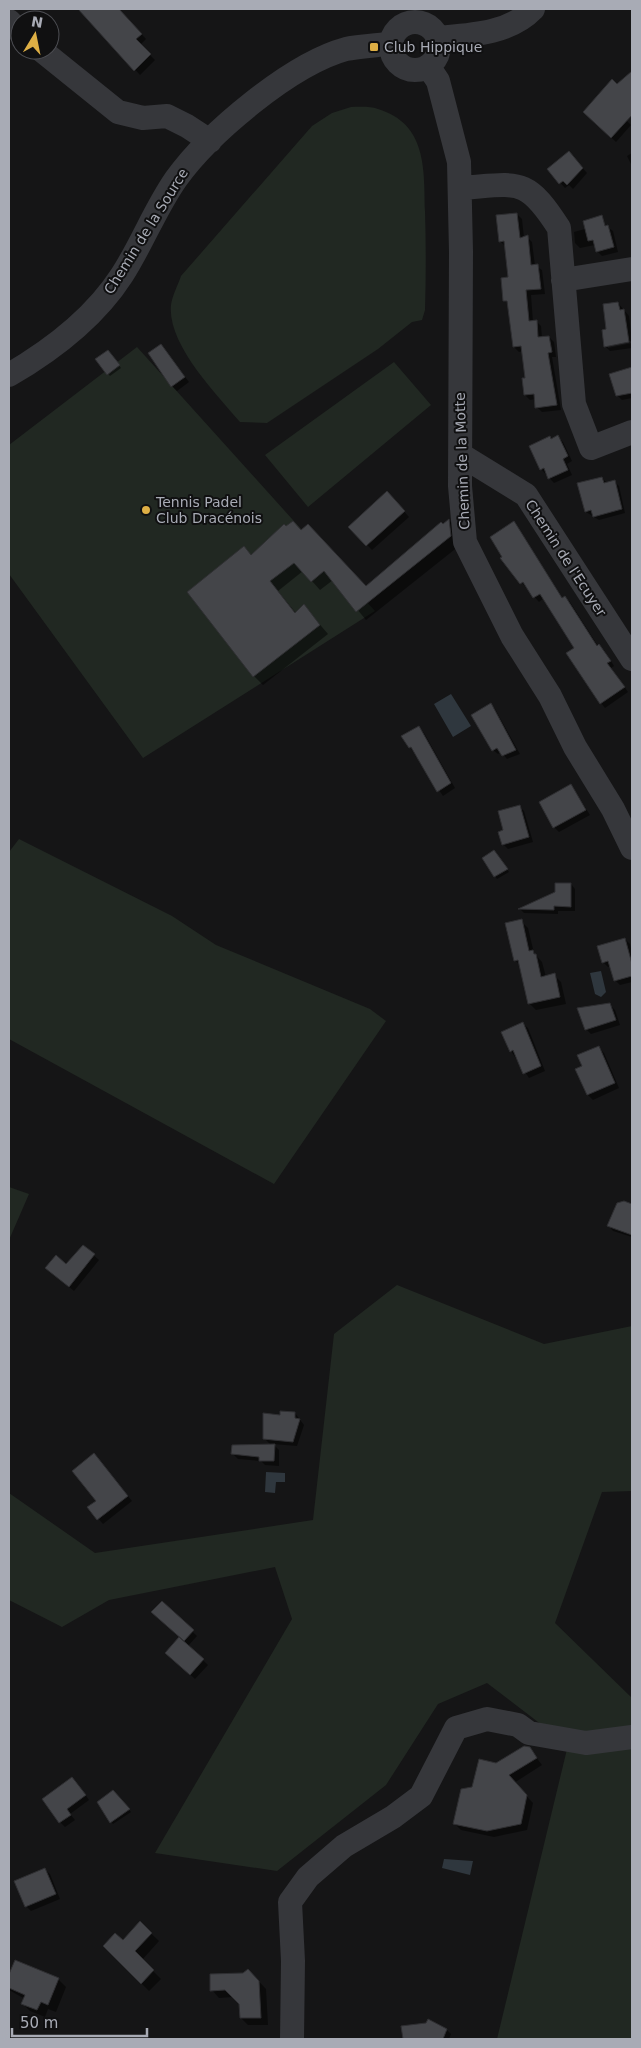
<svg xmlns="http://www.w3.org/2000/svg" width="641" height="2048" font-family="'DejaVu Sans',sans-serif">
<rect width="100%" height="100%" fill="#151516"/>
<!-- green -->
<path fill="#212822" d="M351 107C359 107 370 106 378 109 427 124 424 169 425 211 426 244 426 277 425 310L422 320 412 322 378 349 267 423 240 422C216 394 167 344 171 305 172 296 178 285 181 276L312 126 332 113Z
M137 347 375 611 143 758 9 574V445Z
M394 362 431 405 308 507 265 455Z
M19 839 172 916 216 945 370 1009 386 1021 274 1184 9 1039V852Z
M9 1187 29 1194 9 1240Z
M397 1285 544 1344 632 1326V1491L602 1492 555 1623 632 1698V2039H497L568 1745 487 1683 438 1704 386 1785 277 1871 155 1853 292 1619 275 1567 109 1600 62 1627 9 1600V1493L95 1553 313 1520 334 1334Z"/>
<!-- water -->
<path fill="#2f373e" d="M451 694 471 726 453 737 434 704Z
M601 971 606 992 601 997 595 994 590 973Z
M266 1472 285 1473V1482H276L275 1493 265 1492Z
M444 1859 473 1861 470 1875 442 1868Z"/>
<!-- shadow -->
<path fill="#0007" d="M88 9H118L146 39 140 45 155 60 140 75 84 13Z
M632 72V112L625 119 631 125 616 142 584 112Z
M632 153V166L627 156Z
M573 157 587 173 573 189 569 185 565 188 548 169Z
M517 214 522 219 524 238 527 237 532 242 535 266 542 270 545 294 531 295 533 322 536 321 541 326 542 338 549 337 554 342 556 357H552L561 410 542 412 537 407 536 399 530 400 525 395 526 379 523 351 519 352 514 347 509 305 505 300 510 278 505 246 500 241Z
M603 224 613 231 618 252 602 256 597 251 595 245 580 248 575 243 574 232Z
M618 303 629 316 632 341 608 345V348L632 343V348L610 351 605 346 608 330Z
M161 346 189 382 177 391 172 386Z
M110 354 121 368 110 376 96 360Z
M632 369V398L622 400 617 395 611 375Z
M558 437 563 442 572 461 567 464 572 475 554 483 541 469 552 440Z
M602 478 606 482 614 481 619 486 625 513 599 520 586 512 578 484Z
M392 498 409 517 372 550 350 527Z
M449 520 458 529 459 546 366 620 333 580 320 590 303 571 278 591 296 613 304 606 328 634 263 685 254 676 252 556 302 531 366 588Z
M518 528 563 599 565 598 570 602 598 646 604 650 614 666 611 668 628 692 605 708 601 703 576 648 544 598 539 602 501 559Z
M491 705 495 709 520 754 507 759 501 752 498 754 493 750Z
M419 728 424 733 455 788 443 796 410 747Z
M571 785 590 815 559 832 554 827Z
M519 806 524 811 533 842 508 849 503 844 505 831Z
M496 854 509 872 497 879 495 876Z
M571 884 575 889V911H558V914L524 913 520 909Z
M521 921 528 928 534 953 542 962 546 977 554 975 561 982 566 1004 536 1010 529 1003 521 966 515 960Z
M625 939 630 944 632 953V982L620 985 615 980 611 966 608 967 603 962Z
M610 1005 615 1010 620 1025 591 1034 586 1029Z
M523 1024 528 1028 545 1071 529 1078 511 1051Z
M599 1048 604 1053 619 1088 593 1100 588 1095 576 1070 583 1067Z
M624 1202 632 1205V1237L613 1231 609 1226Z
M83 1246 99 1260 74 1291 52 1273 67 1266Z
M295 1413 304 1425 297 1446 273 1444 279 1450V1466L265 1465 261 1461 238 1459 233 1454 271 1445 264 1438 281 1416Z
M99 1460 132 1501 103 1524 89 1508 97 1501Z
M162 1603 197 1636 188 1646 208 1665 195 1679 167 1653 181 1637Z
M529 1748 542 1765 514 1783 533 1803 527 1830 494 1837 461 1830 454 1823 473 1789 496 1764Z
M77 1783 89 1800 70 1814 75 1820 65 1827 60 1822Z
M113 1792 131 1812 113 1824 111 1822Z
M45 1870 50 1874 60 1899 31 1911 26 1906Z
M140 1923 159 1941 142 1960 161 1979 149 1991 104 1946 123 1942Z
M15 1962 58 1979 66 1987 56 2012 48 2009 45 2017 30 2011 23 2004 25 1999 9 1990V1977Z
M248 1970 266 1989 268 2025H248L241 2018 240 2004 233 1997 219 1998 212 1990Z
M402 2028 447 2030 451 2034 449 2039H405Z"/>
<!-- building -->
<path fill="#444549" stroke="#2f2f32" d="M78 9H119L142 34 136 39 151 54 134 71Z
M632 71V115L611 138 583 112 612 79 617 84Z
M569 151 583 168 567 185 563 181 559 184 547 169Z
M517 213 520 238 528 235 531 265 538 264 541 289 526 290 529 321 537 320 538 337 549 336 552 352 548 353 557 405 535 408 534 394 524 395 522 378H525L521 346 513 347 507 301H503L501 278 508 277 504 241 499 242 496 215Z
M602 215 605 226 608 225 614 247 596 252 593 240 588 241 583 221Z
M618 302 620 310 624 309 629 342 604 347 602 330 606 329 603 304Z
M161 344 185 377 171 387 148 353Z
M108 350 120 365 107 375 95 359Z
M632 367V393L616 396 609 374Z
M558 435 568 456 563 459 568 470 548 479 544 468 540 470 529 446 550 436 551 439Z
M602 477 604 483 615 480 622 509 593 517 591 510 585 512 577 483Z
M387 491 405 511 366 546 348 527Z
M449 519 451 536 356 612 324 571 311 582 294 563 270 581 295 613 304 604 320 625 253 677 187 592 244 546 251 555 284 524 286 526 293 521 301 530 308 524 366 586 441 522 443 524Z
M514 521 562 598 565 596 597 646 599 644 611 661 607 663 625 687 600 704 566 653 574 648 540 594 533 598 523 582 520 584 500 558 502 557 490 537Z
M491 703 516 750 502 756 497 748 492 751 471 715Z
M419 726 451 783 437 792 411 747 409 748 401 736Z
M571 784 586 810 553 828 539 802Z
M520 805 529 837 502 845 498 832 503 830 498 811Z
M494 850 508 869 494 877 482 858Z
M555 883H571V907L554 906V910L518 909 555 892Z
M522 919 529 951 533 950 534 954H536L541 977 555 973 560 997 528 1004 518 960 514 961 505 923Z
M625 938 632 964V976L614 981 608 961 602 963 597 946Z
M610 1003 616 1020 585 1030 577 1008Z
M523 1022 541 1066 523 1074 513 1050 510 1052 501 1032Z
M599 1046 615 1083 587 1095 575 1069 582 1066 577 1055Z
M624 1201 632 1204V1235L607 1226 617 1203Z
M83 1245 95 1254 69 1287 45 1268 56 1255 66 1264Z
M280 1411 295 1412V1418L300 1419 293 1442 263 1439V1413L280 1415Z
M275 1444 274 1461H259V1457L231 1454 232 1445Z
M94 1453 128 1496 97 1520 87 1507 96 1501 72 1471Z
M162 1601 194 1630 184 1641 151 1612Z
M179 1637 204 1659 190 1675 165 1653Z
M524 1746 530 1747 537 1758 509 1775 527 1795 521 1824 487 1831 453 1824 461 1789 472 1787 479 1759 496 1763Z
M72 1777 86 1795 67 1809 71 1815 59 1823 42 1799Z
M113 1790 130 1809 110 1823 97 1802Z
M45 1868 56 1894 25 1907 14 1881Z
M140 1921 152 1933 135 1951 154 1970 141 1984 103 1946 115 1933 123 1940Z
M15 1960 59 1978 48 2005 41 2002 37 2010 21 2004 25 1995 9 1988V1974Z
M248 1969 259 1981 261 2018H240L239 2004 225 1990 210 1991V1974L243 1973Z
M428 2019 447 2029 443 2039H403L401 2026 426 2023Z"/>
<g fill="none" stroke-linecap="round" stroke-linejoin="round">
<!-- minor -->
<path stroke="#36373b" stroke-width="24" d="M9 21 20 32
M391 46a24 24 0 1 1 48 0a24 24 0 1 1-48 0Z
M437 38C470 35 509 34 533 9
M41 50 118 112 143 118 167 116 187 126 210 141
M428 66 438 81 459 162 461 252 460 486 465 542 512 636 550 696 575 747 613 809 632 848
M461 188C518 184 526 176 559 228L574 404 591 448 632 432
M563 280 632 269
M9 375C52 350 95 317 122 275 142 244 155 209 176 179 209 133 291 64 346 49 361 46 376 46 391 43
M461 455 526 495 632 659
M292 2039 293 1961 290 1902 308 1877 344 1846 393 1817 421 1796 456 1728 487 1719 518 1725 529 1733 586 1743 632 1737"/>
</g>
<!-- markers -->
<g fill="#deaf45" stroke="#101011" stroke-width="2">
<rect x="369" y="42" width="10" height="10" rx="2.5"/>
<circle cx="146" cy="510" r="5"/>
</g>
<g text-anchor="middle" stroke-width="4" stroke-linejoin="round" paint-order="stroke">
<!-- poi labels -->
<g font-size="14" fill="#a8abb5" stroke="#101011" text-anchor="start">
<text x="384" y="52">Club Hippique</text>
<text x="156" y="507">Tennis Padel<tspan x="156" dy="16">Club Dracénois</tspan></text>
</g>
<!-- street labels -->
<g font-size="14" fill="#a8abb5" stroke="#101011">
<text transform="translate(146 231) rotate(-58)" y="5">Chemin de la Source</text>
<text transform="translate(462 461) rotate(-92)" y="5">Chemin de la Motte</text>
<text transform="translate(566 558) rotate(57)" y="5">Chemin de l'Ecuyer</text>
</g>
</g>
<!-- border -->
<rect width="641" height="2048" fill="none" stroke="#a8abb5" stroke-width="20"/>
<!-- north arrow -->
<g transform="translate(35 35) rotate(10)"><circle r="24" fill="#101011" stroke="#4d4e53"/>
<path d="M0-4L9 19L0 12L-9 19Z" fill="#deaf45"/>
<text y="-8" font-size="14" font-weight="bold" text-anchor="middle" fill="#a8abb5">N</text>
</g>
<!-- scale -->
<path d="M12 2028v8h135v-8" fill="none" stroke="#a8abb5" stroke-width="2.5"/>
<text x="20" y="2028" font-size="15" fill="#a8abb5" stroke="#101011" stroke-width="4" paint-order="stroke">50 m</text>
</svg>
